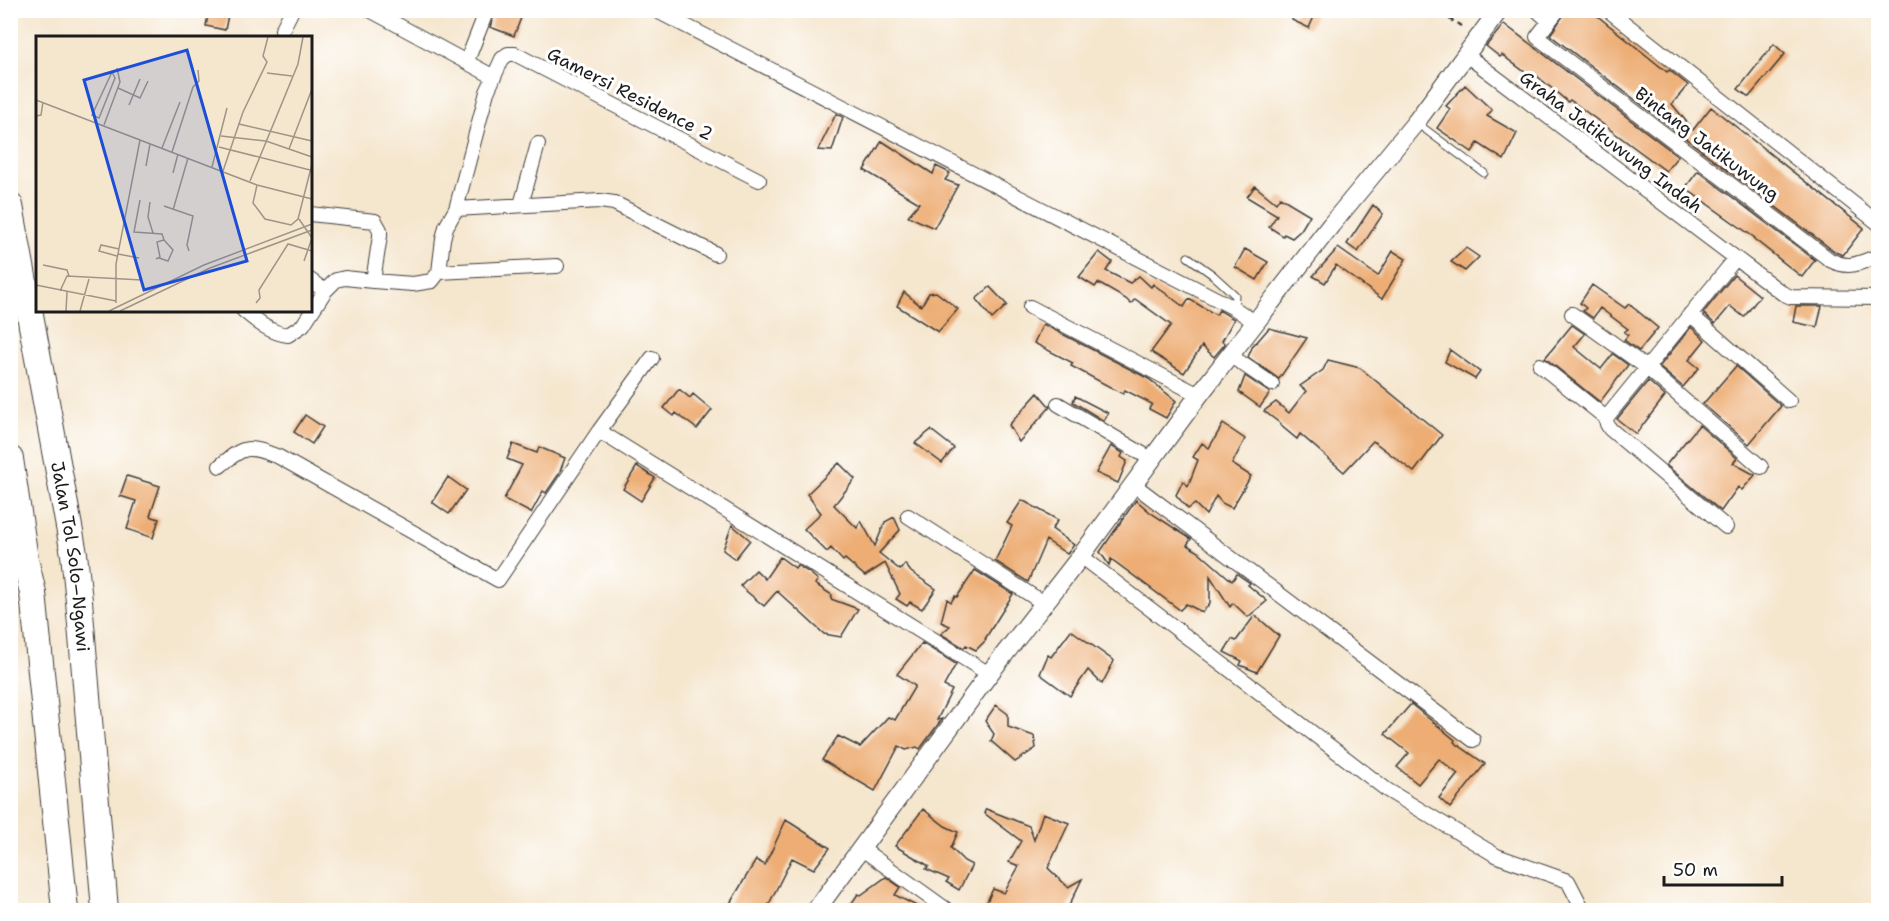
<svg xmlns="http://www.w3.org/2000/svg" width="1889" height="921" font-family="'Shantell Sans',sans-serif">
<rect width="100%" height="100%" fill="#fff"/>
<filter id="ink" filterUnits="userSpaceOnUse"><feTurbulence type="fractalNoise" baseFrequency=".0167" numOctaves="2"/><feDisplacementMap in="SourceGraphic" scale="12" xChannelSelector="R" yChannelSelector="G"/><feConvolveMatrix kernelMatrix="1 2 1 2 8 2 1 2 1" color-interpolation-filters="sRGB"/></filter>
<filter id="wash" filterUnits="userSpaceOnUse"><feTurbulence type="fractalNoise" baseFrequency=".008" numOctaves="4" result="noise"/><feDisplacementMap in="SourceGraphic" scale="24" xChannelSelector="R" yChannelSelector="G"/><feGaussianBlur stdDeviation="1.35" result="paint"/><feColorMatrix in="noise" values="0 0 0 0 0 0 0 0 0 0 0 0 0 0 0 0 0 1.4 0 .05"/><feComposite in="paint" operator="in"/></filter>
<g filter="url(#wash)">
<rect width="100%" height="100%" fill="#f5e6ce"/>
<g id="blocks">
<!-- building -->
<path fill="#edad74" d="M209 10H229L225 30 206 26Z
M496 10H524L514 36 490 27Z
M1295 10H1317L1309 28 1292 20Z
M1567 10H1590L1667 72 1669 70 1688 85 1672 104 1693 130 1711 107 1864 228 1843 255 1835 252 1550 35Z
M1504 24 1678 156 1666 171 1570 100 1568 102 1537 76 1534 79 1502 55 1500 57 1486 46Z
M1774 44 1785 54 1749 97 1738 89Z
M1465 85 1492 110 1487 116 1517 133 1504 160 1478 143 1472 152 1437 128 1450 109 1446 106Z
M836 114 843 117 832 151 818 150Z
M882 141 933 174 936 166 950 173 945 180 958 185 934 228 908 216 919 203 864 170Z
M1698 171 1815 260 1802 277 1754 239 1755 238 1685 188Z
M1255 186 1276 203 1280 197 1310 215 1301 230 1292 238 1284 234 1283 236 1269 227 1277 215 1247 197Z
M1373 205 1383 214 1358 252 1347 244Z
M1338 248 1378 276 1393 251 1406 259 1382 299 1336 265 1325 283 1313 276Z
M1466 248 1479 257 1465 271 1451 262Z
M1245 249 1268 262 1257 280 1235 267Z
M1099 252 1112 262 1106 271 1130 283 1139 276 1151 287 1153 284 1184 307 1189 299 1216 315 1219 310 1234 319 1222 341 1225 344 1214 357 1202 346 1184 373 1151 352 1171 325 1135 299 1131 304 1126 299 1098 283 1095 287 1079 277Z
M1734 275 1760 296 1744 317 1730 306 1715 324 1703 313Z
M1592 285 1625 308 1629 304 1658 328 1639 351 1624 340 1628 335 1624 332 1628 329 1600 308 1593 318 1583 311 1586 308 1580 303Z
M990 287 1007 305 992 319 976 299Z
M904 292 921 306 929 293 936 292 958 309 938 332 897 306Z
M1796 306H1822L1817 327 1793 322Z
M1043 324 1149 379 1176 401 1166 418 1149 409 1152 404 1125 390 1123 394 1071 366 1073 363 1034 343Z
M1572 325 1585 334 1574 347 1601 369 1613 354 1628 365 1600 402 1545 358Z
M1691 327 1705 340 1689 360 1699 368 1683 387 1659 367Z
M1269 328 1307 338 1279 379 1248 357 1254 343H1256Z
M1450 350 1480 372 1475 379 1445 362Z
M1328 360 1360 368 1442 435 1414 472 1373 441 1344 472 1300 434 1297 439 1280 425 1281 424 1264 411 1276 402 1289 413 1306 391 1300 386 1323 370Z
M1736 366 1781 406 1749 444 1703 404Z
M1245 376 1270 393 1260 407 1239 392Z
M1648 381 1665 396 1636 434 1617 419Z
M679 389 690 398 693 394 712 410 697 429 676 413 674 416 664 408Z
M1038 393 1050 407 1019 442 1009 425Z
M1075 396 1108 413 1104 421 1073 402Z
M305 415 323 427 312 444 294 432Z
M1223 424 1245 439 1232 464 1251 476 1232 508 1222 503 1216 496 1206 515 1195 504 1188 509 1176 495 1183 481 1188 486 1198 460 1193 457 1202 443 1209 448Z
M1699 425 1737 458 1733 463 1755 475 1742 490 1738 487 1721 511 1666 465Z
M931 430 954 448 942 463 915 443Z
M513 444 537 453 539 447 565 458 559 474 546 493 543 491 531 513 504 499 522 465 507 459Z
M1111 446 1123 453 1121 457 1127 461 1118 483 1096 473Z
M839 463 855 479 834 505 857 528 861 521 875 546 885 522 894 517 900 530 879 553 900 570 905 564 911 572 936 589 922 609 910 602 907 606 896 599 900 594 885 563 865 576 845 559 843 561 831 548 827 552 804 529 821 513 807 494Z
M637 466 655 478 641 501 623 489Z
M127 476 160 486 150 516 159 519 153 538 127 529 136 501 120 496Z
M448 477 466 490 449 514 432 502Z
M1022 500 1058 520 1052 529 1074 545 1067 554 1046 540 1028 582 995 561 1012 526 1007 523Z
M1136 500 1151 513 1191 539 1187 545 1199 552 1232 581 1237 574 1250 583 1248 585 1267 601 1248 617 1233 603 1230 607 1210 576V604L1202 612 1186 604 1180 610 1111 559 1109 565 1100 552Z
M732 525 750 540 735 559 723 550Z
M780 557 795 568 797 565 810 573 818 580 815 584 832 595 831 599 858 609 841 637 824 634 777 591 764 606 740 586 756 570 765 579Z
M975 570 1013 594 985 639 986 640 976 650 966 645 964 648 941 634 950 626 941 622 947 599 951 602 955 596 957 597Z
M1255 615 1279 636 1257 672 1240 665 1242 661 1224 652 1232 639 1236 641Z
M1071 630 1114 661 1102 684 1088 670 1070 696 1040 674 1048 655 1051 657Z
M922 643 956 664 944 686 952 690 937 720 942 719 920 749 917 747 906 750 899 746 875 791 822 760 838 736 860 747 888 717 895 720 915 686 897 674Z
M1411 704 1455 740 1454 742 1485 764 1450 808 1439 798 1458 774 1439 759 1418 784 1397 767 1409 753 1385 734Z
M996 705 1008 714V727L1034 736 1036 748 1015 762 991 741 994 734 985 721Z
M923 809 945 826 958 832 951 848 964 861 972 865 959 890 946 882 949 879 926 869 929 866 895 846Z
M986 809 1029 826 1034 840 1043 813 1069 823 1048 868 1068 887 1082 879 1067 910H983L993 889 1004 893 1019 866 1009 862 1021 841 984 813Z
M786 820 830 848 814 869 792 858 766 910H726L756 860 765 865Z
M886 877 900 887 895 895 924 910H847L858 894 861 895Z"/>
</g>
</g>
<g filter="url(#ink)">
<use href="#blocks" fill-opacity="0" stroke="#3d3a37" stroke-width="1.5"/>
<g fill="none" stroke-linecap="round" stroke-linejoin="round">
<!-- service casing -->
<g stroke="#3d3a37" stroke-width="9">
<path id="service" d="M1418 124 1484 173
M1188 257 1213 275 1235 295 1234 308"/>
</g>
<!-- minor casing -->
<g stroke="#3d3a37" stroke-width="16">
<path id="minor" d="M370 10 494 77
M655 10 1234 308 1256 323
M1537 10 1549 21
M1558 10 1537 37 1559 54 1830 260C1850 270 1859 263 1878 256
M1608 10 1878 223
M282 30 292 10
M1465 54 1782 293 1791 297 1878 298
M467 61 487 10
M521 205 538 144
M456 209 600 201 614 203 716 254
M310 214 375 221 380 230V236L373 281 413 284 432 281 439 272 443 239 446 227 456 209 487 92 502 59 508 54H515L759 180
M439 272 557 266
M310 280 325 291
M1030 307 1199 395
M243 310C256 321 270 333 288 335L303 325 325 291 336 280 345 278 373 281
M1572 314 1646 367 1761 467
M1690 314 1789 401
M1231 356 1272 384
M1540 365 1606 418
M1058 404 1151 459
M599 431 989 674
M220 466C245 445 248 445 279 457L498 580 599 431 652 358
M1133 484 1473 740
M908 516 1045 604
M1726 527 1610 429 1607 424 1606 418 1736 258
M1081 556 1387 790 1497 856 1568 881 1583 910
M862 849 947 910"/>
</g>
<!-- tertiary casing -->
<g stroke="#3d3a37" stroke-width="20">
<path id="tertiary" d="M816 910 989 674 1081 556 1199 395 1331 225 1416 122 1499 10"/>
</g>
<!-- motorway casing -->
<g stroke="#3d3a37" stroke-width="28">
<g id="motorway">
<path id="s1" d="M10 206 74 554 79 601 105 910"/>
<path d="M10 459 25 559 33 593 65 910"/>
</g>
</g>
<!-- path -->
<path stroke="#3d3a37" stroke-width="3" stroke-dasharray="4.5 4.5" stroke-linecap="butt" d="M1434 10 1465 28"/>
<!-- service -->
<use href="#service" stroke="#fff" stroke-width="7"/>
<!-- minor -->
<use href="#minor" stroke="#fff" stroke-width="14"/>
<!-- tertiary -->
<use href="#tertiary" stroke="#fff" stroke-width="18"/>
<!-- motorway -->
<use href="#motorway" stroke="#fff" stroke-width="26"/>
</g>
</g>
<g text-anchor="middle" stroke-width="6" stroke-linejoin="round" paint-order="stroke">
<!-- street labels -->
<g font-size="18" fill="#1c1c1c" stroke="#fff">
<text transform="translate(630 94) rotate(27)" y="6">Gamersi Residence 2</text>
<text transform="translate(1611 142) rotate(37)" y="6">Graha Jatikuwung Indah</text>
<text transform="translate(1707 144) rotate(37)" y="6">Bintang Jatikuwung</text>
<text dy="6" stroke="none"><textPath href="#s1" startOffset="356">Jalan Tol Solo–Ngawi</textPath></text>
</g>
</g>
<!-- overview -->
<g transform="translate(36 36)">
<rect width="276" height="276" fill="#f5e6ce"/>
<path fill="none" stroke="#9e9587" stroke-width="1.5" d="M76 36 79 42 63 82 56 79ZM231 37 256 40M82 52 104 62 112 45M0 64 221 149 276 163M93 69 104 43M0 80 5 79 7 66M203 88 276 105M68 89 84 46 81 32M185 100 230 105 276 121M183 111 274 134M126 112 144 66M253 113 276 53M136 116 157 51 163 45 162 34M110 130 114 108M176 131 191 72M187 135 207 76 231 26 227 20 232 1M137 137 142 118M214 145 262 28 267 1M221 149 217 167 229 183 255 189 262 183 276 128M104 164 98 196 126 198 128 204 121 206 124 221 120 223M114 166 112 181 117 197M128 170 157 180 151 209 153 215M137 174 152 122M263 183 276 202M82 218 103 222M81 220 63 215 65 209 83 213M123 222 132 225 137 214 128 204M268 225 276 202M7 229 31 234 33 240M0 249 80 265M24 255 31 240 106 244M80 267V228L104 104M220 267 224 262 223 254 252 208 276 215M30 275 31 256M44 275 53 243M73 275 168 229 276 188M84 275 174 232 276 194"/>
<path fill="#1d4ed8" fill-opacity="0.15" stroke="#1d4ed8" stroke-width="3" d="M151 14 211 225 108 254 48 44Z"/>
<rect width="276" height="276" fill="none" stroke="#1c1c1c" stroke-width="3"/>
</g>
<!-- margin -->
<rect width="1889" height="921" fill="none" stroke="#fff" stroke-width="36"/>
<!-- scale -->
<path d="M1664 876v9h118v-9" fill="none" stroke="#1c1c1c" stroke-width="3"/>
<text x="1673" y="876" font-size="18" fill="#1c1c1c" stroke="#ffffff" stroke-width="4.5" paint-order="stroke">50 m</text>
</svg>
